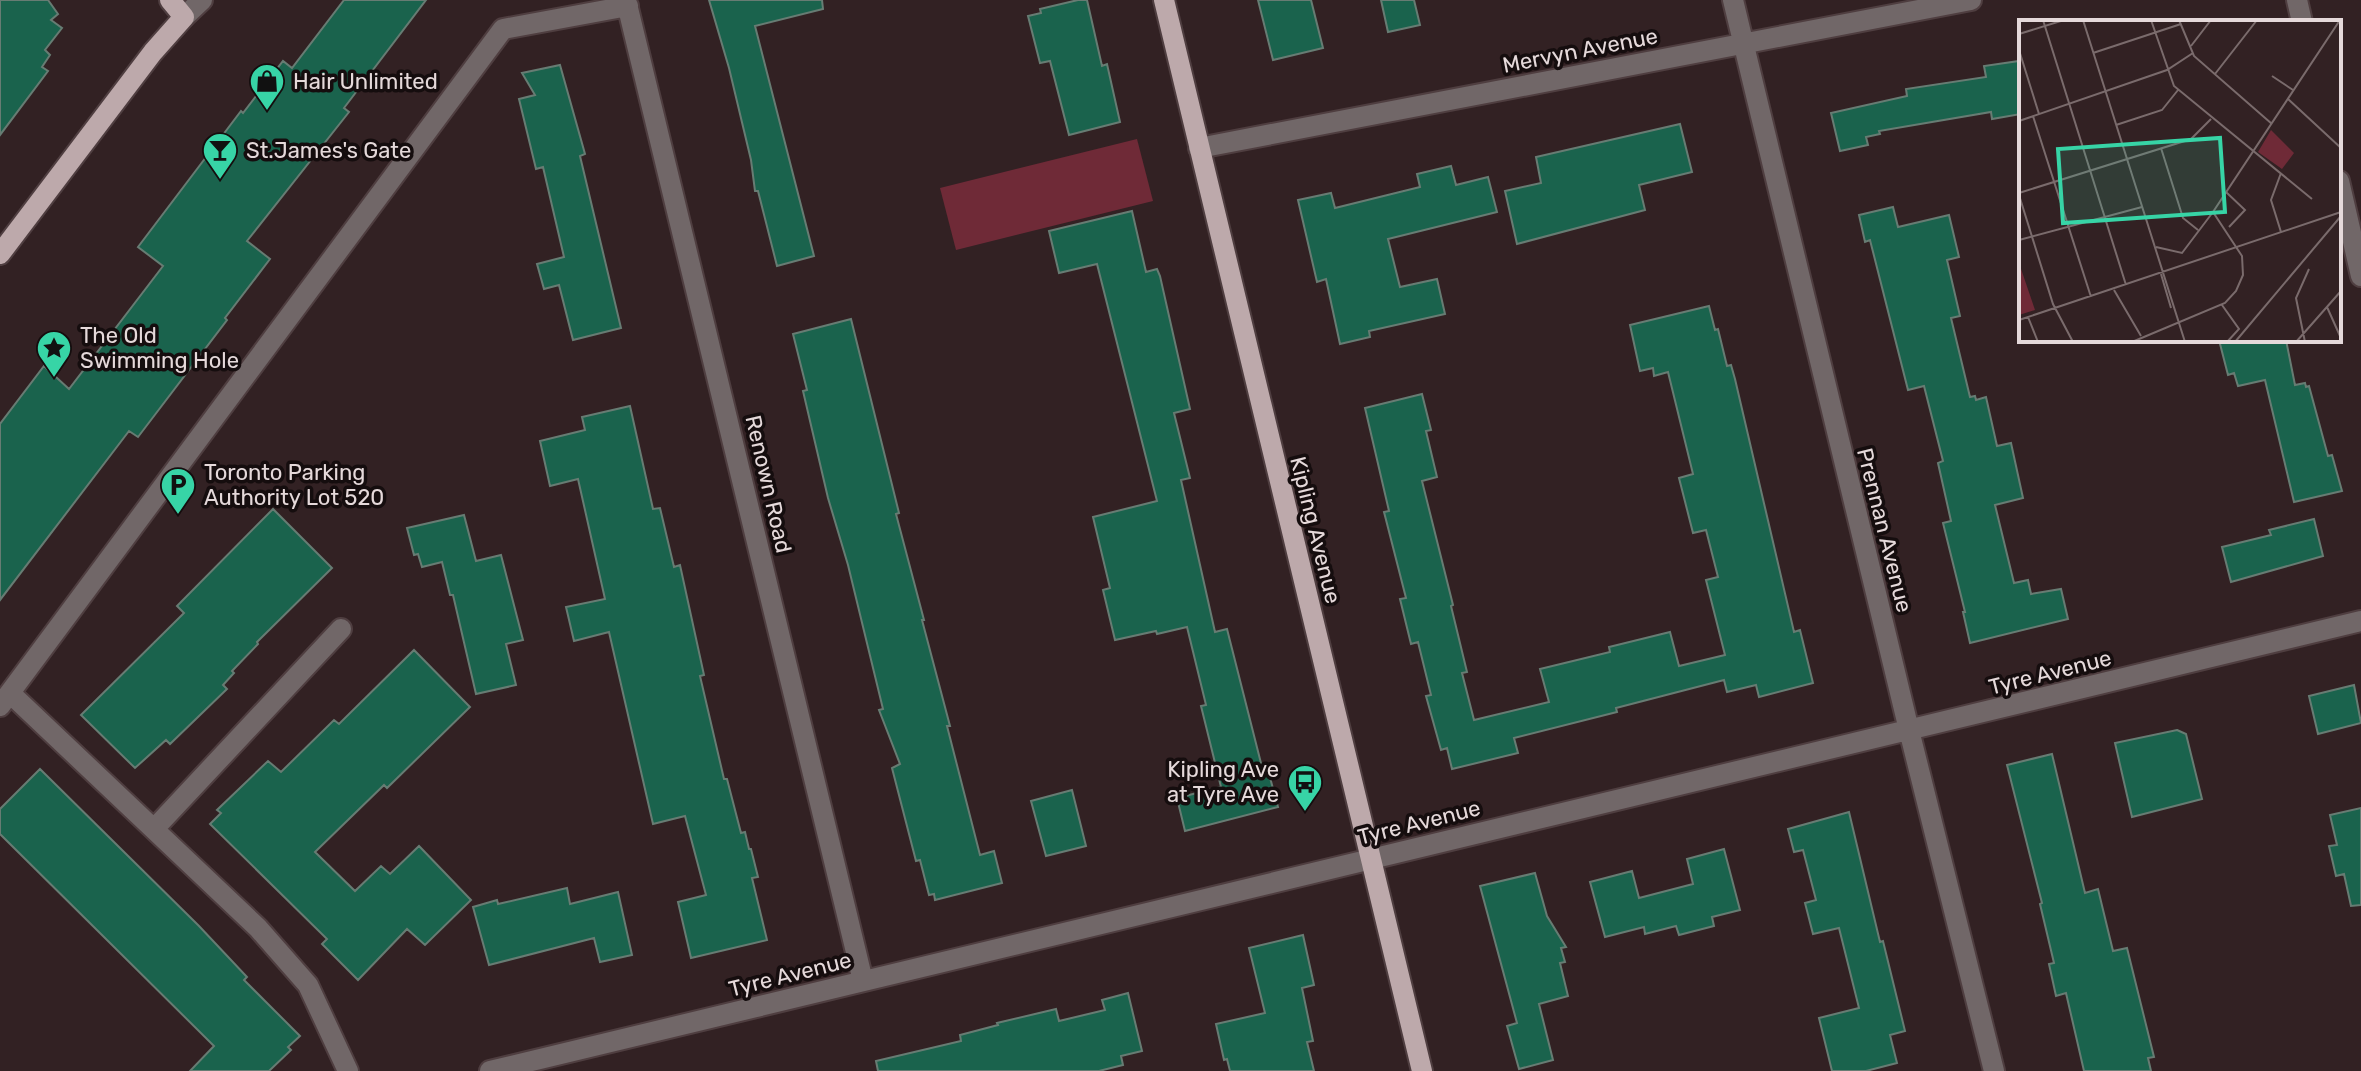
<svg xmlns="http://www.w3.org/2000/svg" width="2361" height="1071" font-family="Rubik,sans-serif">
<rect width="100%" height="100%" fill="#322123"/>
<!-- green -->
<path fill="#6f2a37" d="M1137 139 1153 201 956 250 940 188Z"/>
<!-- building -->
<path fill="#1a634d" stroke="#677c73" stroke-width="2" d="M0 0H48L58 14 51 20 62 28 45 50 50 55 42 67 48 71 0 135Z
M344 0H426L344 108 349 112 247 241 270 259 225 318 227 320 138 437 129 431 0 600V424L44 366 69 389 163 266 138 247 241 111 243 113 283 61 292 68Z
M709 0H822L823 9 755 26 814 256 777 266 758 191H755L751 160 729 68Z
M1078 0H1087L1102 66 1107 64 1120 122 1069 135 1050 61 1040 63 1028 16 1041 13 1040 9Z
M1258 0H1311L1323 48 1273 60Z
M1381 0H1414L1420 25 1388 32Z
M2019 61 2021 114 1992 119 1991 112 1879 131 1880 134 1866 137 1868 145 1840 151 1831 113 1907 96 1906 89 1986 77 1984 66Z
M560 65 585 154 580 156 621 328 573 340 559 285 544 289 537 264 564 257 543 167 536 169 519 99 535 95 522 73Z
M1680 124 1692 172 1639 185 1645 210 1517 244 1505 191 1541 183 1536 157Z
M1451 166 1456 185 1488 177 1497 212 1388 239 1400 287 1437 279 1445 314 1369 331 1370 337 1340 344 1326 279 1317 282 1298 200 1331 193 1335 208 1420 187 1417 174Z
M1893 207 1898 227 1949 215 1959 257 1947 260 1960 316 1951 318 1970 397 1975 396 1976 400 1986 397 1997 446 2011 443 2023 498 1995 505 2014 583 2028 580 2031 594 2061 589 2068 619 1970 643 1963 612H1965L1943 523 1951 521 1938 463 1943 461 1924 386 1908 390 1870 240 1865 242 1859 215Z
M1132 211 1146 272 1157 269 1160 276 1190 409 1174 413 1190 478 1181 480 1215 632 1227 629 1264 775 1269 774 1278 807 1185 831 1177 798 1221 787 1201 706 1206 705 1187 627 1157 634 1156 631 1115 640 1103 590 1110 588 1093 517 1157 501 1097 264 1059 273 1049 231Z
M1709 306 1715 330 1718 329 1727 366 1731 365 1735 379 1794 632 1800 630 1813 683 1759 697 1756 685 1727 692 1724 680 1616 708 1617 712 1514 738 1518 753 1452 769 1447 748 1441 750 1426 696 1431 695 1418 642 1411 644 1400 599 1406 598 1384 512 1389 511 1365 408 1422 394 1431 430 1426 431 1437 477 1422 481 1453 605 1451 606 1467 672 1462 673 1474 720 1549 702 1540 669 1610 652 1609 647 1670 632 1679 666 1725 655 1706 580 1718 577 1706 530 1693 533 1679 478 1693 474 1668 372 1654 376 1653 368 1640 371 1630 325Z
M851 319 899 513 896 514 924 620H922L950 726H947L980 855 994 851 1002 883 935 900 934 894 929 895 920 860 916 861 892 768 900 764 879 710 883 709 848 565 828 498 803 391 807 390 793 334Z
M2219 340H2286L2295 385 2305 383 2306 387 2309 386 2328 456 2332 455 2342 491 2294 502 2265 380 2238 386 2234 373 2228 375Z
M630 406 653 509 660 508 674 567 680 565 704 675 700 676 724 779H727L741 833 745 832 749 849H751L758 877 752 878 767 940 691 958 678 902 706 895 685 816 653 824 609 632 574 641 566 607 605 599 578 479 550 486 540 441 585 430 582 417Z
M273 509 332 568 257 642 258 644 232 671 234 673 223 685 227 689 170 744 166 740 135 768 81 715 184 613 177 606Z
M464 515 476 561 501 555 523 640 506 644 516 685 476 694 453 595H450L442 562 422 567 418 554 414 555 407 528Z
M2314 519 2323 556 2231 582 2222 547 2271 535 2269 530Z
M414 650 470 707 387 788 384 785 315 852 355 891 381 866 390 874 419 846 471 900 425 945 407 929 358 980 322 944 327 939 210 824 221 813 217 810 268 761 281 772 334 720 339 724Z
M2354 685 2361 723 2318 734 2309 696Z
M2177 730 2186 734 2202 799 2132 817 2115 743Z
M2052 754 2085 893 2098 889 2113 951 2127 948 2154 1057 2148 1058 2151 1071H2084L2066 993 2056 996 2049 964 2054 963 2040 904 2042 903 2007 765Z
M40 769 199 926 247 977 244 980 300 1036 288 1047 291 1050 269 1071H190L214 1046 0 834V809Z
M1072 790 1086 846 1046 856 1031 801Z
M2361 808V905L2351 906 2344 874 2336 876 2329 846 2337 845 2330 815Z
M1849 812 1880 942 1883 941 1905 1031 1890 1035 1897 1063 1866 1071H1832L1819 1018 1859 1008 1839 928 1813 934 1805 903 1816 900 1803 850 1794 852 1788 829Z
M1724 849 1740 910 1712 917 1714 926 1679 935 1676 926 1645 934 1644 927 1605 937 1590 882 1632 871 1639 898 1693 884 1687 859Z
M1535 873 1547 916 1566 947 1561 948 1565 962 1560 963 1568 996 1539 1004 1553 1060 1519 1069 1507 1026 1517 1023 1480 886Z
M567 888 570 904 618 892 632 955 600 962 594 938 489 965 473 907 497 900 498 904Z
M1303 935 1314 985 1302 988 1313 1041 1307 1042 1314 1071H1230L1227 1059 1224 1060 1216 1024 1265 1013 1249 948Z
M1128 993 1142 1051 1121 1056 1123 1065 1099 1071H878L876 1061 961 1041 960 1035 998 1025 997 1023 1056 1009 1059 1021 1105 1010 1102 1000Z"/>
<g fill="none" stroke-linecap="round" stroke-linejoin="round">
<!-- minor casing -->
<g stroke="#4f3e40" stroke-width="24">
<path id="minor" d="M626 0 863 981
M1733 0 1909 730 1994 1071
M2297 0 2302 22
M184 17 202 0
M1199 148 1971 0
M2339 181 2361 276
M10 693 258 928 308 985 348 1071
M0 706 503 29 628 6
M154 829 341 629
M490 1071 2361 621"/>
</g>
<!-- major casing -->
<g stroke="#4f3e40" stroke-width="24">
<path id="major" d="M1164 0 1422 1071
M0 254 153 52 184 17 170 0"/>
</g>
<!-- minor -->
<use href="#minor" stroke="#716768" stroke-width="20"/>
<!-- major -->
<use href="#major" stroke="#bda9ab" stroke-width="20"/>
</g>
<!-- icons -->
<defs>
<g id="shop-pin" transform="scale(1.8)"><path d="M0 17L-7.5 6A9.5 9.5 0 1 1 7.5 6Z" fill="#37d4a6" stroke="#150d0e"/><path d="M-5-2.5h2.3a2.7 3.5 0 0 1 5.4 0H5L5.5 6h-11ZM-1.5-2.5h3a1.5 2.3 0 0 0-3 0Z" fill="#111"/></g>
<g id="bar-pin" transform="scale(1.8)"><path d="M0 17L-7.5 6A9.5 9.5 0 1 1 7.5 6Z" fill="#37d4a6" stroke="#150d0e"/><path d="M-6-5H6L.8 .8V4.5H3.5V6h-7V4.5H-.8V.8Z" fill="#111"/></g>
<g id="sight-pin" transform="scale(1.8)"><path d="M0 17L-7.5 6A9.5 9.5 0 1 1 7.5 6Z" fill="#37d4a6" stroke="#150d0e"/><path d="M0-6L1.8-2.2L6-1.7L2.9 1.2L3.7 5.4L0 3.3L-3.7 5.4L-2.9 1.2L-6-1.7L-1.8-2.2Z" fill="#111"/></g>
<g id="parking-pin" transform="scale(1.8)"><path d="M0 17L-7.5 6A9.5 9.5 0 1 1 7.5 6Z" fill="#37d4a6" stroke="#150d0e"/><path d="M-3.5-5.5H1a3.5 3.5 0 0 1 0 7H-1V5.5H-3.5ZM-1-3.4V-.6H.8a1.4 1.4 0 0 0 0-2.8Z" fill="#111"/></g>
<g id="bus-pin" transform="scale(1.8)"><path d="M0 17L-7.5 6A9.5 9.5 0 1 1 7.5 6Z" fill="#37d4a6" stroke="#150d0e"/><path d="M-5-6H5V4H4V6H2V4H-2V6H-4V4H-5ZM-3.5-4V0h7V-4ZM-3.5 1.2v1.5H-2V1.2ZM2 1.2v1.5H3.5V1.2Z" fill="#111"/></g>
</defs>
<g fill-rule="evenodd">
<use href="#shop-pin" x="267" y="81"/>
<use href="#bar-pin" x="220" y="150"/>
<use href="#sight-pin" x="54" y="348"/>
<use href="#parking-pin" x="178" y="485"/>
<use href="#bus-pin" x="1305" y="782"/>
</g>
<g text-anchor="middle" stroke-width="7" stroke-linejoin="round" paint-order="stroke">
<!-- street labels -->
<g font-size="22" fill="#e5d9da" stroke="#150d0e">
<text transform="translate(1580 50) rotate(-11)" y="8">Mervyn Avenue</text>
<text transform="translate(769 484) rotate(77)" y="8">Renown Road</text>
<text transform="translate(1316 530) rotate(76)" y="8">Kipling Avenue</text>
<text transform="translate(1885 530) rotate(76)" y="8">Prennan Avenue</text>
<text transform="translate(2050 672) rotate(-14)" y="8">Tyre Avenue</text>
<text transform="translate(1419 822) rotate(-14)" y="8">Tyre Avenue</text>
<text transform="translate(790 974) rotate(-14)" y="8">Tyre Avenue</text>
</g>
<!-- poi labels -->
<g font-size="22" fill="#e5d9da" stroke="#150d0e" text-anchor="start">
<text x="293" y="89">Hair Unlimited</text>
<text x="246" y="158">St.James's Gate</text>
<text x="80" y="343">The Old<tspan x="80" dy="25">Swimming Hole</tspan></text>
<text x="204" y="480">Toronto Parking<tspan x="204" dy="25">Authority Lot 520</tspan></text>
<text x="1279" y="777" text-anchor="end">Kipling Ave<tspan x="1279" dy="25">at Tyre Ave</tspan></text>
</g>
</g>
<!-- overview -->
<g transform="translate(2019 20)">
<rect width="322" height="322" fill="#322123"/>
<path d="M252 110 275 133 263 149 239 132ZM0 243 16 290 0 295Z" fill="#6f2a37"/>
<path fill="none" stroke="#7a6b6c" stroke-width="2" d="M24 0 107 265M64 0 166 322M132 0 155 66 293 179M160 0 175 36 253 104M0 14 45 0M172 26 192 0M0 30 20 94M74 33 162 4M196 54 238 0M253 56 274 70M269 79 322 128M14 96 72 277M0 101 148 50 174 33M97 105 143 90 159 70M142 128 164 198 179 210M207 172 226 190 210 207M0 173 172 119 192 99M0 175 34 284 54 322M262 212 252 180 262 153M0 220 123 187M137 227 163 233 194 192M142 254 152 288M95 270 122 316M203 285 220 309 208 322M308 287 321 316M9 297 19 322M0 300 322 192M113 322 206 283 217 271 224 255 223 236 194 192 321 0M216 322 322 196M277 322 322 271M286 322 277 278 290 249"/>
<path fill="#37d4a6" fill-opacity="0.15" stroke="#37d4a6" stroke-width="4" d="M201 118 206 192 44 203 39 129Z"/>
<rect width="322" height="322" fill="none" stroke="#e5d9da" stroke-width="4"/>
</g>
</svg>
